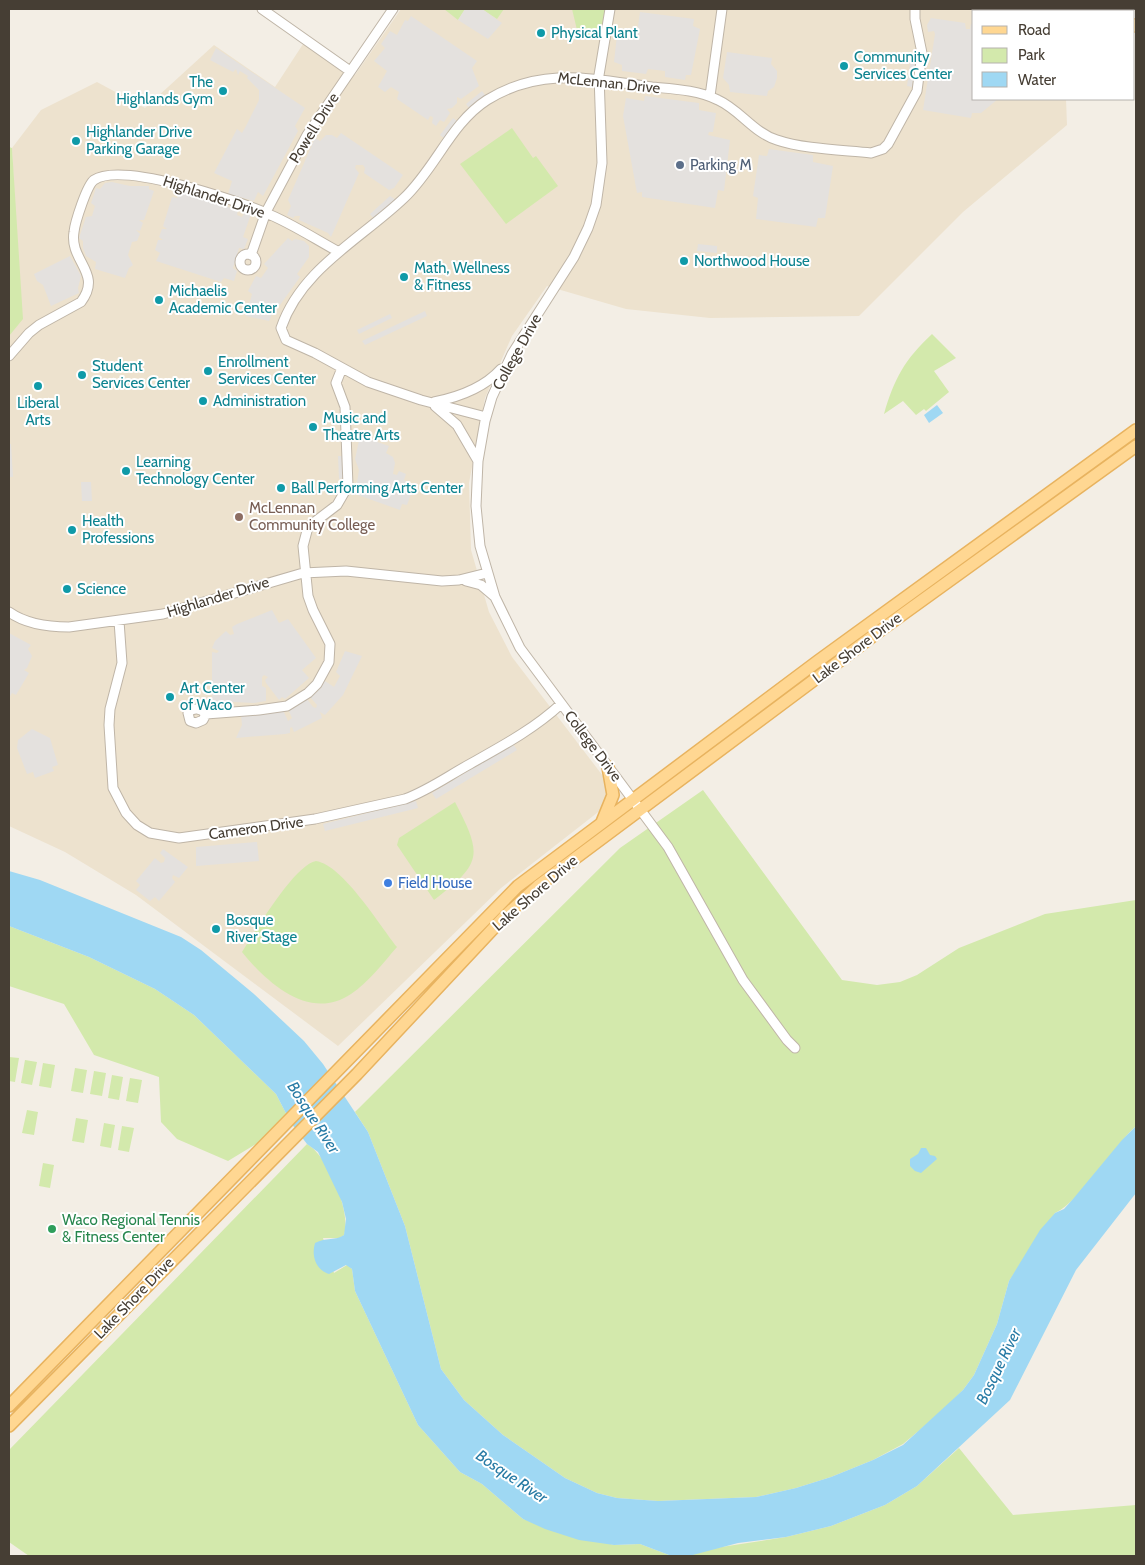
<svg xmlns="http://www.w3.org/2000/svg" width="1145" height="1565" font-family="Cabin,sans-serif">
<rect width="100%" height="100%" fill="#f3eee5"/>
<!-- education -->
<path fill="#ede2ce" d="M401 9H995L1005 11H974V99H1066L1067 125 963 212 859 316 710 318 626 309 547 286 512 336 485 398 469 483 471 550 489 612 512 657 606 780 610 788 602 809 501 888 338 1046 136 895 65 852 9 826V335L16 229 12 148 41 110 97 82 145 108 214 45 275 87 305 41 355 75Z"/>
<!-- green -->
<path fill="#d3e9ac" d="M444 9H465L458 20Z
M482 9H504L497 19Z
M572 9H605L601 36 578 34Z
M512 128 533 158 536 156 558 186 506 224 460 164Z
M9 147 12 148 23 319 9 336Z
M932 334 956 358 934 371 949 392 926 411 924 409 916 415 903 401 884 414C894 379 905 359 932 334Z
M703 790 842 980 877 985 900 982 917 975 959 948 1045 914 1136 900V1126C1111 1149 1082 1200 1055 1213L1009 1281 997 1324 974 1375 963 1390 940 1413 903 1444 873 1460 831 1477 796 1488 756 1497 658 1501 617 1498 597 1493 565 1478 503 1435 464 1400 441 1369 405 1226 368 1132 355 1112 620 848Z
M455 802C483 856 482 863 434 900L397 845 399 838Z
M316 861C343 865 380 926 397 947 383 963 369 982 351 994 310 1022 267 983 242 952 255 932 294 865 316 861Z
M9 926 89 957 155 989 194 1015 276 1094 291 1123 228 1161 177 1139 161 1122 159 1077 94 1055 64 1004 9 986Z
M9 1057 19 1058 15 1082 9 1081Z
M25 1060 37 1062 32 1085 21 1083Z
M43 1063 55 1065 51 1088 39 1086Z
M75 1068 87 1070 83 1093 71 1091Z
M94 1071 106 1073 102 1096 90 1094Z
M112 1075 123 1077 119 1100 108 1098Z
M130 1078 142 1080 138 1103 126 1101Z
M27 1110 38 1112 34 1135 22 1133Z
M76 1118 88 1120 84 1143 72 1141Z
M104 1123 115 1125 111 1148 100 1146Z
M122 1126 134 1128 129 1152 118 1150Z
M307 1144C327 1155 352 1212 344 1235L340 1238H323L334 1273 347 1265 352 1269 355 1291 418 1425 460 1472 482 1484 523 1519 614 1545 640 1544 669 1555 786 1537 831 1526 885 1505 917 1486 959 1448 1013 1515 1136 1505V1556H29L9 1542V1450Z
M43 1163 54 1165 50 1188 39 1186Z"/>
<!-- parking -->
<path fill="#e4e1de" d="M465 9H482L502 23 488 39 458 20Z
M640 12 694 19 693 26 700 29 691 75H686L685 80 665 77V71L648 69 646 74 622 71V65L614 62 617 35H624L625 31 637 33Z
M411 16 477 61 472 68 479 86 461 99 457 97V103L452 108 447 109 450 113 444 122 440 120 436 126 432 123 433 117 430 116 428 120 397 99 399 92 391 87 385 92 378 87 387 71 374 61 385 48 381 44 390 31 397 35 405 20 408 21Z
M931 18 965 23 966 29H970L971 24 974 25V99H998L981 113H972L971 118 923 110 935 34 934 31 928 32 927 25Z
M216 48 305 108 295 126 298 131 263 196 258 192 254 201 228 194 232 181 214 173 237 129 242 133 246 126 259 100V90L247 78 248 76 240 71 238 75 236 69 233 72 210 60Z
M727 52 772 58 771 64 777 71V78L774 87 768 91 767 96 730 92 729 85 723 78Z
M911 56H917L912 87 907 86Z
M482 91 485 95 469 108 466 104Z
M645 96 699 103V110L716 113 713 132H709L708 135 730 140 724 191 718 190 715 208 642 197V192L637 193 623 116 626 98 644 101Z
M453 118 457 121 444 138 440 135Z
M341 133 403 175 394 188 389 190 364 173 365 168 363 165H356L355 168 359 173 331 237 328 233 299 220 300 216H295L293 218 287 215 291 206 288 200 315 138 320 141 326 135H332L337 138Z
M769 149 813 155V162L833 166 825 218H818L816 227 756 219 758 198 753 196 759 155 767 156Z
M112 182 130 186H149V189L154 191 144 220H139L143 223 140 231 136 230 140 234 137 241 132 242 128 255 133 265 129 268 125 278 95 269 96 262 86 256 83 248V241L79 238 86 217 92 216 95 206 91 203 96 188 100 189 105 183Z
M179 192 238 210 237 215 242 217 245 212 251 214 243 237 248 239 244 249 239 248 233 268 237 271 234 281 224 278 221 282 156 261 160 253 155 250 158 240H163L159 237 162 229H167L163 226 172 197 177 198Z
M390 196 396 200 374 219 370 214Z
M288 238 292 241 295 239 304 241 309 246V257L297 274 300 277 280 305 276 304 269 321 246 316 252 294 248 291 256 276 261 278 268 268 264 264Z
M698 244 717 246V253L697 251Z
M70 256 81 276 78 288 79 293 51 306 43 285 37 281 34 274Z
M425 311 427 316 365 345 362 341Z
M390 314 392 318 359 334 357 330Z
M360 436 389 446 386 453 393 457 395 463 393 474 397 475 399 471 406 474 404 480 407 482 408 488 413 489 407 505 402 504 400 510 355 494 359 470 355 459Z
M9 444H11L13 477H9Z
M338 456H344V478L339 479Z
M81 482H91L92 501H82Z
M272 610 279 623 288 619 316 658 302 670 309 678 285 699 282 697 279 700 266 683 265 680 268 677 264 675 262 677V686L266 688V701L254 703 212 701V652L217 653 219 651 212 648 215 641 226 631 230 635 234 634 232 627 237 624Z
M9 633 31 645 28 649 32 656 27 668 24 670 29 673 16 695 12 693 9 698Z
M345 651 362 656 343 695 325 715 320 712 322 718 294 732 292 727 290 728V733L285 734 236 738 242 725 241 715 283 710 288 721 292 718 288 709 307 699 313 707 316 708 317 705 310 697 325 681 334 687 340 676 336 672Z
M32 729 50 738 58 765 52 767 54 771 35 778 33 772 27 774 17 748 18 740Z
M513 744 517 750 436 799 432 793Z
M416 801 418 808 325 831 323 824Z
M257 842 259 861 196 866V847Z
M163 849 188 867 179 878 173 875 172 878 175 882 159 901 155 897 150 901 136 890 140 885 136 881 155 858 161 863 164 862 165 858 160 853Z"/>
<!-- water -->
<path fill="#9fd8f3" d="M937 405 943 413 929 423 924 415Z
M9 871 40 880 181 937 201 950 254 994 304 1041 323 1064 368 1132 405 1226 441 1369 464 1400 503 1435 565 1478 597 1493 617 1498 658 1501 756 1497 796 1488 831 1477 873 1460 903 1445 963 1390 974 1375 997 1324 1009 1281 1040 1230 1055 1213 1064 1209 1073 1199 1122 1140 1136 1126V1193L1076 1270 1010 1400 917 1486 885 1505 831 1526 786 1537 738 1543 689 1556 669 1555 640 1544 614 1545 579 1540 545 1529 523 1519 482 1484 460 1472 418 1425 355 1291 352 1269 346 1265 329 1274C316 1270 311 1256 315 1243 326 1237 336 1241 344 1235L346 1219 342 1202 318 1152 307 1144 291 1123 276 1094 194 1015 155 989 89 957 9 926Z
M921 1148H926L930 1155 935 1156 937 1159 921 1173 915 1171 910 1166V1159L918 1154Z"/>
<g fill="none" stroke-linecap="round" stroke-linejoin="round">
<!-- minor casing -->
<g stroke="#bfb5a7" stroke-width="11">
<path id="minor" d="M262 9 350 71
M610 9 599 75 602 163 596 205 588 228 574 257 512 354 492 397 485 421 478 461 476 506 480 546 495 597 520 648 668 847 743 980 787 1040 795 1048
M710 96 722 9
M240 262a8 8 0 1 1 16 0a8 8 0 1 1-16 0Z
M251 255 266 212 307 135 393 9
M9 356 29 333 39 325 81 302C103 273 69 261 74 232 75 222 87 185 94 180 121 161 236 200 266 213 291 223 315 239 339 252
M434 402C459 397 484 388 501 369
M435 406 457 425 478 461
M486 417 421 400 368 382 315 353 286 340 281 328C301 269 361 239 404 198 435 169 451 123 487 100 542 66 592 79 652 87 674 89 698 90 718 100 740 110 754 133 777 140 803 149 843 150 871 153L883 149 888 144 917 91 922 53 915 19V9
M466 581 481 585 494 596
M9 612C26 624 48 627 69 627L163 614 303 573 346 571 442 581 459 580 487 573
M119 621 122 663 110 709 109 725 113 788 126 813 137 825 150 833 179 838 315 819 405 799C429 790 448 776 470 764 502 746 534 729 561 704
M206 714 203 720 196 723 190 721 188 713C193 707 201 708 206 714L259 710 287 706 308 693 317 684 329 662 330 644 313 610 308 596 303 546 308 527 337 505 348 486 345 407 336 383 342 368"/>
</g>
<!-- major casing -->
<g stroke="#e8b35f" stroke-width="14">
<path id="major" d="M1070 9 1080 11
M1134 25 1136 26
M602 822 613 795 608 767
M9 1406 518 886 818 661 1136 430
M9 1426 357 1074 504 917 538 886 881 630 1136 446"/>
</g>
<!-- minor -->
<use href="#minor" stroke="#fff" stroke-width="9"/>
<!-- major -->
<use href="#major" stroke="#ffd792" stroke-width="11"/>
</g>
<!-- markers -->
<g fill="#0f9aa8" stroke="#fff" stroke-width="2">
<circle cx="541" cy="33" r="5"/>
<circle cx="844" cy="66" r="5"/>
<circle cx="223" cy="91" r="5"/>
<circle cx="76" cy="141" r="5"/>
<circle cx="684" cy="261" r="5"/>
<circle cx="404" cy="277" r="5"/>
<circle cx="159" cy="300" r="5"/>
<circle cx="208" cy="371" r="5"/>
<circle cx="82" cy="375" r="5"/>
<circle cx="38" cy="386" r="5"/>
<circle cx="203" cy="401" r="5"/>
<circle cx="313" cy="427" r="5"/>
<circle cx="126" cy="471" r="5"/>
<circle cx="281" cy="488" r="5"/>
<circle cx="72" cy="530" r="5"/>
<circle cx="67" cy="589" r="5"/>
<circle cx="170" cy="697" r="5"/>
<circle cx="216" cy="929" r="5"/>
</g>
<circle fill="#5c6f8a" stroke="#fff" stroke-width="2" cx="680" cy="165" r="5"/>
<circle fill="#8d6e63" stroke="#fff" stroke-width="2" cx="239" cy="517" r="5"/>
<circle fill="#3f7fe0" stroke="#fff" stroke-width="2" cx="388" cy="883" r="5"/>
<circle fill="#2e9e5b" stroke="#fff" stroke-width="2" cx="52" cy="1229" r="5"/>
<g text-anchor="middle" stroke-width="4" stroke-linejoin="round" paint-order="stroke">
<!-- culture labels -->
<g font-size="15" fill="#0d838f" stroke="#fff" text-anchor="start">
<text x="551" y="38">Physical Plant</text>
<text x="854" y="62">Community<tspan x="854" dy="17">Services Center</tspan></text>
<text x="213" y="87" text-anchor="end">The<tspan x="213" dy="17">Highlands Gym</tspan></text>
<text x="86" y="137">Highlander Drive<tspan x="86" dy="17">Parking Garage</tspan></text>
<text x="694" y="266">Northwood House</text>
<text x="414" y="273">Math, Wellness<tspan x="414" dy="17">&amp; Fitness</tspan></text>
<text x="169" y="296">Michaelis<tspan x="169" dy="17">Academic Center</tspan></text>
<text x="218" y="367">Enrollment<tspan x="218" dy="17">Services Center</tspan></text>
<text x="92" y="371">Student<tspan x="92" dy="17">Services Center</tspan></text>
<text x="213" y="406">Administration</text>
<text x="38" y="408" text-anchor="middle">Liberal<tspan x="38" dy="17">Arts</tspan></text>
<text x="323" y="423">Music and<tspan x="323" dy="17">Theatre Arts</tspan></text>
<text x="136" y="467">Learning<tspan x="136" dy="17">Technology Center</tspan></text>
<text x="291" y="493">Ball Performing Arts Center</text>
<text x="82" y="526">Health<tspan x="82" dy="17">Professions</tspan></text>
<text x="77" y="594">Science</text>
<text x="180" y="693">Art Center<tspan x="180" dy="17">of Waco</tspan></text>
<text x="226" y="925">Bosque<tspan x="226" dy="17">River Stage</tspan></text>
</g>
<!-- street labels -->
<g font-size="15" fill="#463e34" stroke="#fff">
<text transform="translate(609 83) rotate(6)" y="5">McLennan Drive</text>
<text transform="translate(314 128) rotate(-58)" y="5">Powell Drive</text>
<text transform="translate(214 197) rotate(18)" y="5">Highlander Drive</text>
<text transform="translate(517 352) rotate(-61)" y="5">College Drive</text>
<text transform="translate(218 597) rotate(-17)" y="5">Highlander Drive</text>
<text transform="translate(857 648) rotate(-37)" y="5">Lake Shore Drive</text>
<text transform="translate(593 746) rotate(53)" y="5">College Drive</text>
<text transform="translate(256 828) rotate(-8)" y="5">Cameron Drive</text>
<text transform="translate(535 893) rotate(-41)" y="5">Lake Shore Drive</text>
<text transform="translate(134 1298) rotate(-46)" y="5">Lake Shore Drive</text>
</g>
<!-- service labels -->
<g font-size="15" fill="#4e5e75" stroke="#fff" text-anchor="start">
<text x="690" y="170">Parking M</text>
</g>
<!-- education labels -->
<g font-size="15" fill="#785e54" stroke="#fff" text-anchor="start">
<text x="249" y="513">McLennan<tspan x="249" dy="17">Community College</tspan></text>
</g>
<!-- shop labels -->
<g font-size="15" fill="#366cbe" stroke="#fff" text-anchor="start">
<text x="398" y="888">Field House</text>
</g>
<!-- leisure labels -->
<g font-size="15" fill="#27864d" stroke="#fff" text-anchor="start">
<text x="62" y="1225">Waco Regional Tennis<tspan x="62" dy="17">&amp; Fitness Center</tspan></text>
</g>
<!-- water labels -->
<g font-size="16" font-style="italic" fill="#287ba5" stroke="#fff">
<text transform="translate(314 1117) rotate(57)" y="6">Bosque River</text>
<text transform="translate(998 1366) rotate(-64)" y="6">Bosque River</text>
<text transform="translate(512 1476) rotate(34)" y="6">Bosque River</text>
</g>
</g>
<!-- border -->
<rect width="1145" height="1565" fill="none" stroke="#463e34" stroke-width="20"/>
<!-- legend -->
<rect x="972" y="10" width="162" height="90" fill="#ffffff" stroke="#b5b2ae"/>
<rect x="982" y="26" width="25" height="8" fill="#ffd792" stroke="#b5b2ae"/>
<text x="1018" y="35" font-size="15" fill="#463e34">Road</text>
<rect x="982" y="48" width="25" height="15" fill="#d3e9ac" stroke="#b5b2ae"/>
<text x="1018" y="60" font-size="15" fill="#463e34">Park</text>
<rect x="982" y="72" width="25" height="15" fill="#9fd8f3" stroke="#b5b2ae"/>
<text x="1018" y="85" font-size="15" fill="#463e34">Water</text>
</svg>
